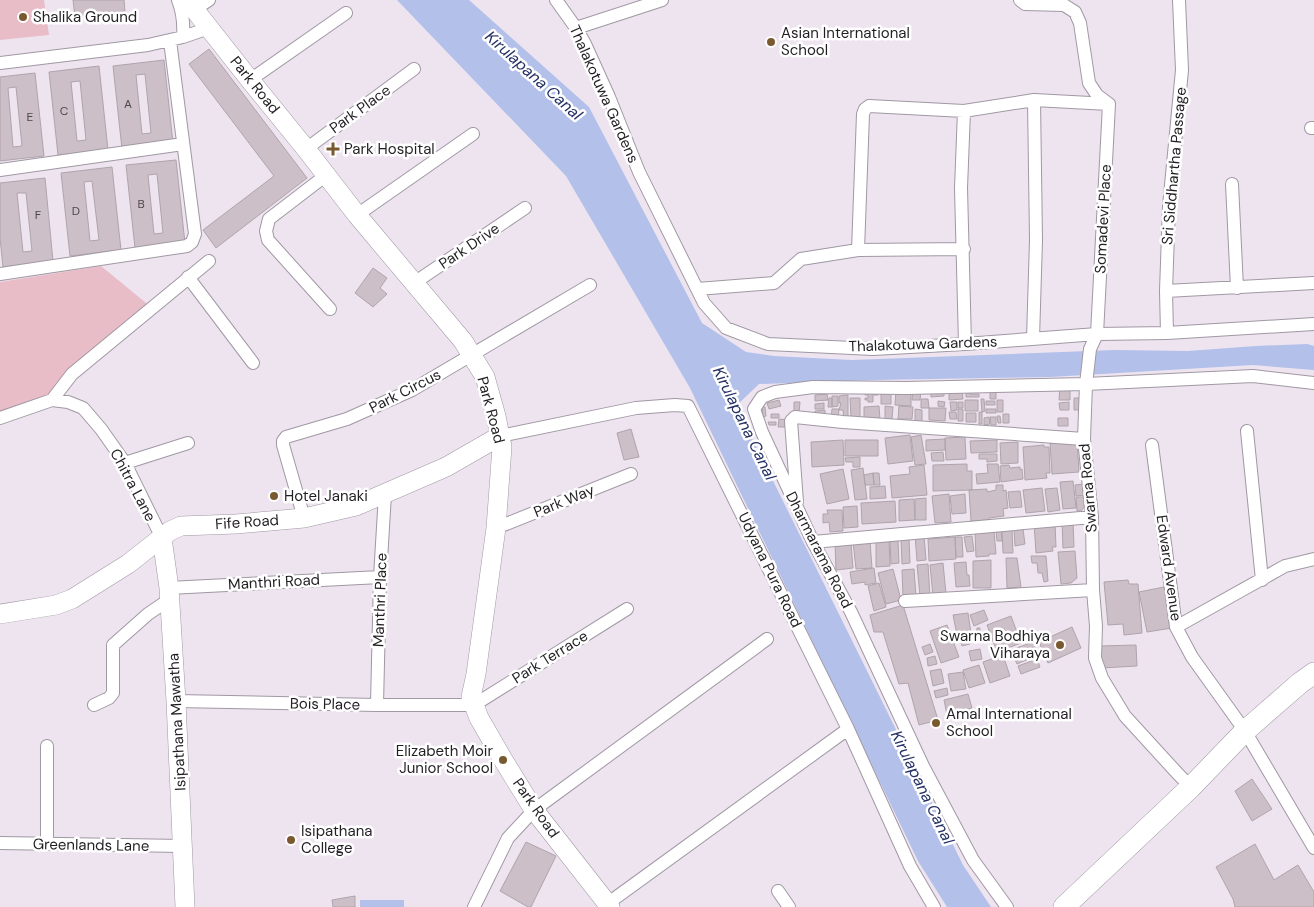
<svg xmlns="http://www.w3.org/2000/svg" width="1314" height="907" font-family="'DM Sans',sans-serif">
<rect width="100%" height="100%" fill="#ede4f0"/>
<!-- green -->
<path fill="#e9bdc7" d="M0 0H44L49 35 0 40Z
M101 266 151 307 71 374 62 400 0 415V282Z"/>
<!-- water -->
<path fill="#b2c0ea" d="M397 0H469L589 107 702 323 746 352 774 356 852 360 1115 350 1188 351 1256 346 1307 344 1314 346V370L1253 365 1051 377 875 380 759 384 736 406 963 865 991 907H947L918 861 690 388 566 176Z
M360 900H404V907H360Z"/>
<!-- building -->
<path fill="#ccbfc7" stroke="#b0a4ac" fill-rule="evenodd" d="M73 0H124L125 11 75 17Z
M209 49 307 178 216 248 203 230 274 176 189 64Z
M164 60 173 143 122 149 113 66ZM145 74 151 133 142 134 136 75Z
M99 66 108 150 58 155 49 72ZM80 81 86 140 77 141 71 82Z
M35 73 44 156 0 161V77ZM16 87 22 146 13 147 8 88Z
M176 160 185 243 135 248 126 165ZM157 174 163 233 154 234 148 175Z
M112 167 121 250 70 256 61 173ZM92 181 99 240 90 241 84 182Z
M45 178 53 261 3 267 0 238V183ZM17 193H26L32 251 23 252Z
M373 268 387 278 380 288 387 294 373 307 355 293Z
M1060 386H1070V400H1059Z
M990 388H996V399H990Z
M896 389 911 390V406L895 405Z
M913 389 921 390 920 400H912Z
M931 389H944V396L931 397Z
M966 389H970V394H979V397H966Z
M881 390H891V404H881Z
M962 390 963 399 949 400V391Z
M865 391H878V395H873V402H868V400H865V398H868V395H865Z
M827 394 828 400 815 401V395Z
M848 395V419H844L843 410H839L841 403H839V396Z
M832 396H838V406L832 407Z
M829 398H832V407H828Z
M850 398H860V418L851 419Z
M1074 398H1083V410H1074Z
M921 399H928L929 408H921Z
M981 399H984L985 411 982 412Z
M779 400 781 406 769 409 767 403Z
M965 400H978V411H965Z
M997 400H1003V412H997Z
M938 401 945 402 944 407 938 406Z
M986 401H995V405H986Z
M794 402H800L799 413 794 412Z
M950 402H957V410L951 411Z
M958 402H963V408H958Z
M1069 402V410H1060L1059 403Z
M824 403V409H815V404Z
M879 406 880 420 864 421V407Z
M885 406 893 407 892 419H885Z
M899 406 913 407 912 419H898Z
M762 407H765L766 416 763 417Z
M929 408H946L945 421 929 420Z
M832 409H839L838 420 831 419Z
M915 409 922 410V422H915Z
M958 409H963V421H958Z
M986 409H996V413H986Z
M825 410V418H816L815 411Z
M949 412H956L957 419H950Z
M979 412H982V424H979Z
M966 413H976V422H966Z
M771 414H779V418H771Z
M1003 414H1009V423H1003Z
M997 416H1000L1001 423H998Z
M989 417 990 424 984 425V418Z
M990 417H996V425H991Z
M1058 418H1068V426H1058Z
M779 419 789 420 788 427H778Z
M768 422H776V425H769Z
M631 429 639 457 624 460 617 433Z
M910 435 913 461 888 464 885 438Z
M921 435 926 464 915 465 911 437Z
M965 437 966 459 946 460 945 438Z
M945 439V450L926 451V440Z
M843 440 844 465 812 467 811 442Z
M845 440H878V456H845Z
M997 440V452L971 453 970 441Z
M1077 441 1079 472 1052 474 1050 443Z
M1018 442V463L1001 464 1000 443Z
M1044 445V447H1049L1050 473H1046L1047 478 1025 480 1023 447Z
M943 452 944 461H932L931 453Z
M979 454H997V461L987 462V459H979Z
M860 457V467H853V462H846L845 458Z
M967 464V471H972V490L933 491V465Z
M987 464H998L1000 482 977 484 976 474 988 473Z
M924 465 927 495 892 498 890 476 910 474 909 467Z
M1009 465 1010 468 1020 467V470L1022 469 1023 479 1001 482 1000 466Z
M863 468 867 499 855 500 851 470Z
M843 469 849 499 827 504 820 474Z
M873 473H879L880 485H874Z
M873 473 874 485H865L864 475Z
M1073 481 1076 508 1063 509 1060 482Z
M1084 484 1085 495 1076 496 1075 485Z
M996 485H1003V491L1006 490 1008 508 1003 509 1004 516 989 518V520L971 521 969 490 987 489V492L996 490Z
M885 486 886 498 870 499V487Z
M1042 488 1045 511 1026 513 1023 490Z
M1057 488 1060 510 1048 512 1045 489Z
M1020 491 1022 507 1010 508 1008 492Z
M949 494 951 522 935 523 932 496Z
M965 494 966 513 952 514 950 496Z
M1076 497H1085L1086 505 1081 511H1077Z
M926 498V520H915V499Z
M914 499 915 520 899 521V500Z
M895 501 896 522 862 524 861 503Z
M857 506 858 527 844 528 843 507Z
M827 510H842L843 531 830 532 829 522 823 523V514H828Z
M1073 521 1074 547 1063 548 1062 522Z
M1055 523 1056 547H1052L1053 551 1036 553 1034 524Z
M1002 529H1012L1013 553H1003Z
M1023 529 1025 544 1015 546 1014 530Z
M996 530H1001L1002 541H997Z
M994 531 996 554H989V556L976 557 975 532Z
M915 535H924L926 560 917 561Z
M972 536 974 551 967 552 964 537Z
M955 537H962L963 557H956Z
M955 537 956 559 929 561 928 539Z
M876 539H889L890 566 876 567Z
M901 539H909L910 563 902 564Z
M898 540 899 563 891 564 890 541Z
M870 541 872 568 856 569 853 542Z
M851 543 853 568 836 570 835 544Z
M1075 551 1077 578 1071 583 1061 584 1058 552Z
M1031 556H1046L1048 581 1044 582 1042 573H1038L1037 563H1032Z
M1006 558H1017L1021 587 1007 588Z
M991 560V588H973V561Z
M966 562 967 575H969L970 586 956 587 954 563Z
M943 563 946 594 933 596 930 565Z
M928 564 930 597 920 596 917 565Z
M874 568 876 583 865 585V582L852 584 850 572Z
M893 569 901 600 886 604 878 573Z
M914 569 916 597H903L902 570Z
M1128 580 1129 584H1138L1142 633 1124 635 1123 624 1108 625 1104 582Z
M879 583 886 607 874 611 868 586Z
M1164 587 1172 628 1147 632 1139 592Z
M903 605 938 720 919 725 908 683 899 684 883 632H874L870 615Z
M984 610 988 620 974 626 970 615Z
M968 613 971 633 957 635 953 615Z
M1011 616 1021 643 997 652 987 625Z
M947 625 959 657 941 663 930 631Z
M1072 627 1081 648 1048 663 1039 642Z
M977 628H980L979 638 976 637Z
M968 636 970 644 962 646 960 638Z
M1033 642 1038 655 1017 664 1011 650Z
M930 644 933 652 925 655 922 647Z
M1136 645 1137 666 1101 668 1100 646Z
M980 649 982 659 971 661 969 651Z
M1003 655 1010 676 990 683 983 662Z
M935 656 937 664 928 666 927 658Z
M1037 659 1040 667 1021 674 1018 666Z
M979 665 985 683 969 688 963 670Z
M941 669 944 683 933 686 930 671Z
M963 672 966 689 951 691 948 674Z
M947 688 948 695 936 698 934 691Z
M968 694 972 708 947 715 944 700Z
M1252 779 1272 809 1252 821 1235 791Z
M526 842 556 856 531 907H528L500 891Z
M1255 844 1274 880 1298 865 1314 892V907H1235L1233 899 1216 867Z
M355 896V907H333L332 900Z"/>
<g fill="none" stroke-linecap="round" stroke-linejoin="round">
<!-- minor casing -->
<g stroke="#a098a3" stroke-width="14">
<path id="minor" d="M178 0C183 13 184 24 183 37
M556 0 576 28 585 44 609 97 639 172 704 303 726 328 768 344 873 349 965 344 1097 334 1167 333 1314 324
M1020 0 1025 4 1064 5 1075 12 1080 23 1089 83 1097 95 1109 104
M195 9 209 0
M576 28 662 0
M0 63 148 45 183 37 209 28
M250 80 346 13
M964 111 961 188 965 344
M1311 128H1314
M306 149 414 69
M0 170 183 144
M325 176 269 219 266 231 268 240 330 309
M1232 184 1237 288
M357 215 473 134
M964 249 858 250 863 114 865 109 869 106 964 111 1034 100 1109 104 1097 334 1090 349 1086 384 906 388 813 387 775 392 762 397 754 409 762 432 813 542 851 612 923 766 973 860 1007 907
M0 274 187 246 192 242 195 234 170 41
M188 277 253 363
M414 283 525 208
M697 289 774 283 801 259 858 250
M1166 291 1314 283
M1167 333 1166 291 1169 206 1182 70 1179 0
M1033 339 1036 240 1034 100
M52 400 72 374 209 261
M0 418 52 400 68 402 83 408 101 429 125 463 162 538
M1247 431 1262 580
M500 436 636 408 675 405 688 406 848 729 910 866 934 907
M1152 445 1176 627 1192 657 1245 731 1314 848
M125 463 188 443
M797 502 791 421 795 417 843 422 1084 439
M304 518 283 445V441L286 437 347 419 412 390 590 285
M496 528 631 474
M813 542 1092 517
M169 588 380 577
M905 601 1093 590
M1176 627 1285 566 1314 559
M176 701 377 705H474L627 609
M94 705 109 698 113 693V645L148 614 170 599
M377 705 380 577 385 494
M1191 787 1178 774 1125 716 1102 678 1095 658 1096 626 1093 590 1092 517 1084 439 1086 384 1253 376 1314 383
M0 843 183 846
M47 844V746
M778 891 789 907
M607 904 848 729
M474 907 508 838 534 810 767 639"/>
</g>
<!-- secondary casing -->
<g stroke="#a098a3" stroke-width="20">
<path id="secondary" d="M187 0 250 80 306 149 357 215 463 341 485 377 496 416 502 447 496 528 476 674 471 697 479 718 502 758 534 810 610 907
M162 538 169 588 176 701 185 907
M0 614 56 605 72 599 128 564 170 531 181 526 236 524 304 518 356 506 446 467 500 436"/>
</g>
<!-- trunk casing -->
<g stroke="#a098a3" stroke-width="22">
<path id="trunk" d="M1064 907 1191 787 1245 731 1300 683 1314 673"/>
</g>
<!-- minor -->
<use href="#minor" stroke="#fff" stroke-width="12"/>
<!-- secondary -->
<use href="#secondary" stroke="#fff" stroke-width="19"/>
<!-- trunk -->
<use href="#trunk" stroke="#fff" stroke-width="21"/>
</g>
<!-- markers -->
<g fill="#79592f" stroke="#fff" stroke-width="2">
<circle cx="23" cy="17" r="5"/>
<circle cx="771" cy="42" r="5"/>
<path d="M330.5 141.5h5v5h5v5h-5v5h-5v-5h-5v-5h5z"/>
<circle cx="274" cy="496" r="5"/>
<circle cx="1060" cy="645" r="5"/>
<circle cx="936" cy="723" r="5"/>
<circle cx="503" cy="760" r="5"/>
<circle cx="291" cy="840" r="5"/>
</g>
<g text-anchor="middle" stroke-width="5" stroke-linejoin="round" paint-order="stroke">
<!-- number labels -->
<g font-size="12" fill="#4c474c">
<text x="128" y="108">A</text>
<text x="64" y="115">C</text>
<text x="30" y="121">E</text>
<text x="141" y="208">B</text>
<text x="76" y="215">D</text>
<text x="38" y="219">F</text>
</g>
<!-- poi labels -->
<g font-size="15" fill="#221f23" stroke="#fff" text-anchor="start">
<text x="33" y="22">Shalika Ground</text>
<text x="781" y="38">Asian International<tspan x="781" dy="17">School</tspan></text>
<text x="344" y="154">Park Hospital</text>
<text x="284" y="501">Hotel Janaki</text>
<text x="1050" y="641" text-anchor="end">Swarna Bodhiya<tspan x="1050" dy="17">Viharaya</tspan></text>
<text x="946" y="719">Amal International<tspan x="946" dy="17">School</tspan></text>
<text x="493" y="756" text-anchor="end">Elizabeth Moir<tspan x="493" dy="17">Junior School</tspan></text>
<text x="301" y="836">Isipathana<tspan x="301" dy="17">College</tspan></text>
</g>
<!-- street labels -->
<g font-size="15" fill="#221f23" stroke="#fff">
<text transform="translate(255 85) rotate(51)" y="5">Park Road</text>
<text transform="translate(604 94) rotate(66)" y="5">Thalakotuwa Gardens</text>
<text transform="translate(360 109) rotate(-36)" y="5">Park Place</text>
<text transform="translate(1174 166) rotate(-85)" y="5">Sri Siddhartha Passage</text>
<text transform="translate(1103 219) rotate(-87)" y="5">Somadevi Place</text>
<text transform="translate(469 246) rotate(-34)" y="5">Park Drive</text>
<text transform="translate(923 344) rotate(-2)" y="5">Thalakotuwa Gardens</text>
<text transform="translate(405 391) rotate(-27)" y="5">Park Circus</text>
<text transform="translate(491 410) rotate(75)" y="5">Park Road</text>
<text transform="translate(133 485) rotate(62)" y="5">Chitra Lane</text>
<text transform="translate(1088 488) rotate(-95)" y="5">Swarna Road</text>
<text transform="translate(564 501) rotate(-22)" y="5">Park Way</text>
<text transform="translate(247 522) rotate(-4)" y="5">Fife Road</text>
<text transform="translate(819 550) rotate(63)" y="5">Dharmarama Road</text>
<text transform="translate(1169 568) rotate(82)" y="5">Edward Avenue</text>
<text transform="translate(770 570) rotate(64)" y="5">Udyana Pura Road</text>
<text transform="translate(274 582) rotate(-3)" y="5">Manthri Road</text>
<text transform="translate(380 600) rotate(-88)" y="5">Manthri Place</text>
<text transform="translate(550 657) rotate(-32)" y="5">Park Terrace</text>
<text transform="translate(325 704) rotate(1)" y="5">Bois Place</text>
<text transform="translate(177 722) rotate(-93)" y="5">Isipathana Mawatha</text>
<text transform="translate(536 808) rotate(55)" y="5">Park Road</text>
<text transform="translate(91 845) rotate(1)" y="5">Greenlands Lane</text>
</g>
<!-- water labels -->
<g font-size="16" font-style="italic" fill="#253165" stroke="#fff">
<text transform="translate(534 75) rotate(42)" y="6">Kirulapana Canal</text>
<text transform="translate(745 423) rotate(64)" y="6">Kirulapana Canal</text>
<text transform="translate(923 787) rotate(64)" y="6">Kirulapana Canal</text>
</g>
</g>
</svg>
